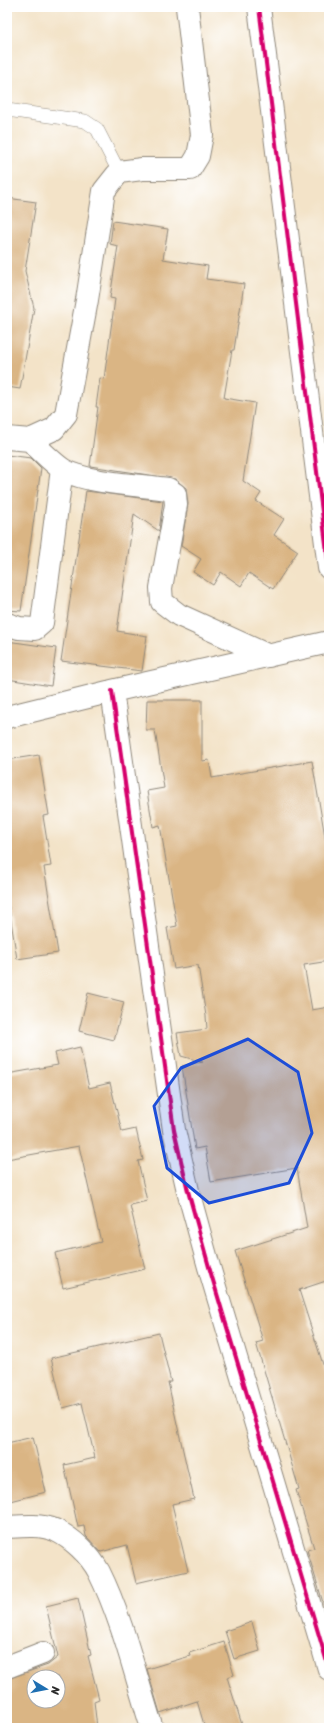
<svg xmlns="http://www.w3.org/2000/svg" width="336" height="1735" font-family="Sriracha,sans-serif">
<rect width="100%" height="100%" fill="#fff"/>
<filter id="ink" filterUnits="userSpaceOnUse"><feTurbulence type="fractalNoise" baseFrequency=".025" numOctaves="2"/><feDisplacementMap in="SourceGraphic" scale="8" xChannelSelector="R" yChannelSelector="G"/><feConvolveMatrix kernelMatrix="1 2 1 2 8 2 1 2 1" color-interpolation-filters="sRGB"/></filter>
<filter id="wash" filterUnits="userSpaceOnUse"><feTurbulence type="fractalNoise" baseFrequency=".012" numOctaves="4" result="noise"/><feDisplacementMap in="SourceGraphic" scale="16" xChannelSelector="R" yChannelSelector="G"/><feGaussianBlur stdDeviation="0.9" result="paint"/><feColorMatrix in="noise" values="0 0 0 0 0 0 0 0 0 0 0 0 0 0 0 0 0 1.4 0 .05"/><feComposite in="paint" operator="in"/></filter>
<g filter="url(#wash)">
<rect width="100%" height="100%" fill="#f3e3c8"/>
<g id="blocks">
<!-- building -->
<path fill="#dab584" fill-rule="evenodd" d="M7 198 36 202 25 271 34 308 20 389 7 387Z
M113 221 168 229 163 259 208 266 206 279 244 284 234 350H232L224 398 255 403 243 481 261 493 256 501 284 519 274 535 298 551 273 589 249 573 241 586 221 572 213 585 193 572 201 559 181 546 188 504 186 488 175 479 90 466 98 407H96L100 378 104 379 115 299 110 298 118 246 110 244Z
M7 455 31 458 41 468 21 611 7 610Z
M86 491 163 501 159 531 134 514 117 631 147 636 142 671 61 661Z
M7 641 56 648 51 686 7 679Z
M147 700H202V761L209 760 212 778 312 761 329 860V961L304 965 312 1010 329 1007V1280L299 1290 329 1383V1622L307 1550 314 1548 296 1490 299 1489 256 1343 263 1341 235 1251 307 1228 297 1168 211 1182 205 1147 195 1149 182 1066 203 1062 181 1056 177 1033 207 1029 206 1016 198 965 174 969 167 928 177 926 160 825 153 827 147 791 164 788 155 730H146Z
M39 755 49 815 43 816 51 866 44 867 58 953 17 959 7 896V760Z
M88 993 124 1002 114 1040 79 1031Z
M80 1047 89 1088 110 1083 122 1132 136 1129 143 1160 138 1161 147 1201 130 1205 145 1269 63 1288 55 1253 101 1242 79 1146 7 1159V1074L58 1065 55 1053Z
M159 1333 171 1382H168L177 1424 194 1499 172 1504 188 1571 136 1583 127 1545 101 1552 86 1536 84 1526 78 1527 64 1465 95 1458 82 1403 63 1408 51 1358Z
M33 1437 46 1492 7 1502V1443Z
M78 1598 91 1655 88 1656 99 1699 94 1701 97 1728H7V1679L48 1665 58 1657 46 1606ZM34 1677H58V1701H34Z
M252 1622 260 1651 234 1659 225 1631Z
M224 1642 234 1675 227 1677 243 1728H205L197 1701 160 1713 147 1669 190 1656 189 1653Z"/>
</g>
</g>
<g filter="url(#ink)">
<use href="#blocks" fill-opacity="0" stroke="#8f877a" stroke-width="1"/>
<g fill="none" stroke-linecap="round" stroke-linejoin="round">
<!-- lane casing -->
<g stroke="#8f877a" stroke-width="14">
<path id="lane" d="M7 110 85 121 97 129 119 172"/>
</g>
<!-- street casing -->
<g stroke="#8f877a" stroke-width="24">
<path id="street" d="M259 7 329 568
M7 438 30 440 54 429 66 414 87 300 104 191 119 172 142 169H190L198 156 202 135 187 7
M30 440C40 450 51 461 62 469 84 483 141 485 168 489L175 494 176 505 161 588 162 602 179 615 269 656
M7 624 19 628 35 629 42 623 62 469
M112 691 174 1130 188 1191 209 1267 329 1669
M7 717 112 691 329 642
M7 1527C22 1526 41 1524 55 1530 72 1538 90 1555 99 1572 122 1618 136 1678 152 1728
M7 1667 43 1653"/>
</g>
<!-- lane -->
<use href="#lane" stroke="#fff" stroke-width="13"/>
<!-- street -->
<use href="#street" stroke="#fff" stroke-width="22"/>
<!-- cycleway casing -->
<g stroke="#fff" stroke-width="6">
<path id="cycleway" d="M259 7 329 568
M112 691 174 1130 188 1191 209 1267 329 1669"/>
</g>
<!-- cycleway -->
<use href="#cycleway" stroke="#d6006c" stroke-width="4"/>
</g>
</g>
<!-- marked area -->
<path fill="#1d4ed8" fill-opacity="0.2" stroke="#1d4ed8" stroke-width="3" stroke-linejoin="round" d="M248 1039 298 1072 312 1133 289 1183 209 1203 167 1168 154 1106 181 1068Z"/>
<!-- margin -->
<rect width="336" height="1735" fill="none" stroke="#fff" stroke-width="24"/>
<!-- north arrow -->
<g transform="translate(46 1689) rotate(100)"><circle r="19" fill="#ffffff" stroke="#aaaaaa"/>
<path d="M0-3L7 15L0 10L-7 15Z" fill="#1f6fb2"/>
<text y="-6" font-size="11" font-weight="bold" text-anchor="middle" fill="#2b2b2b">N</text>
</g>
</svg>
